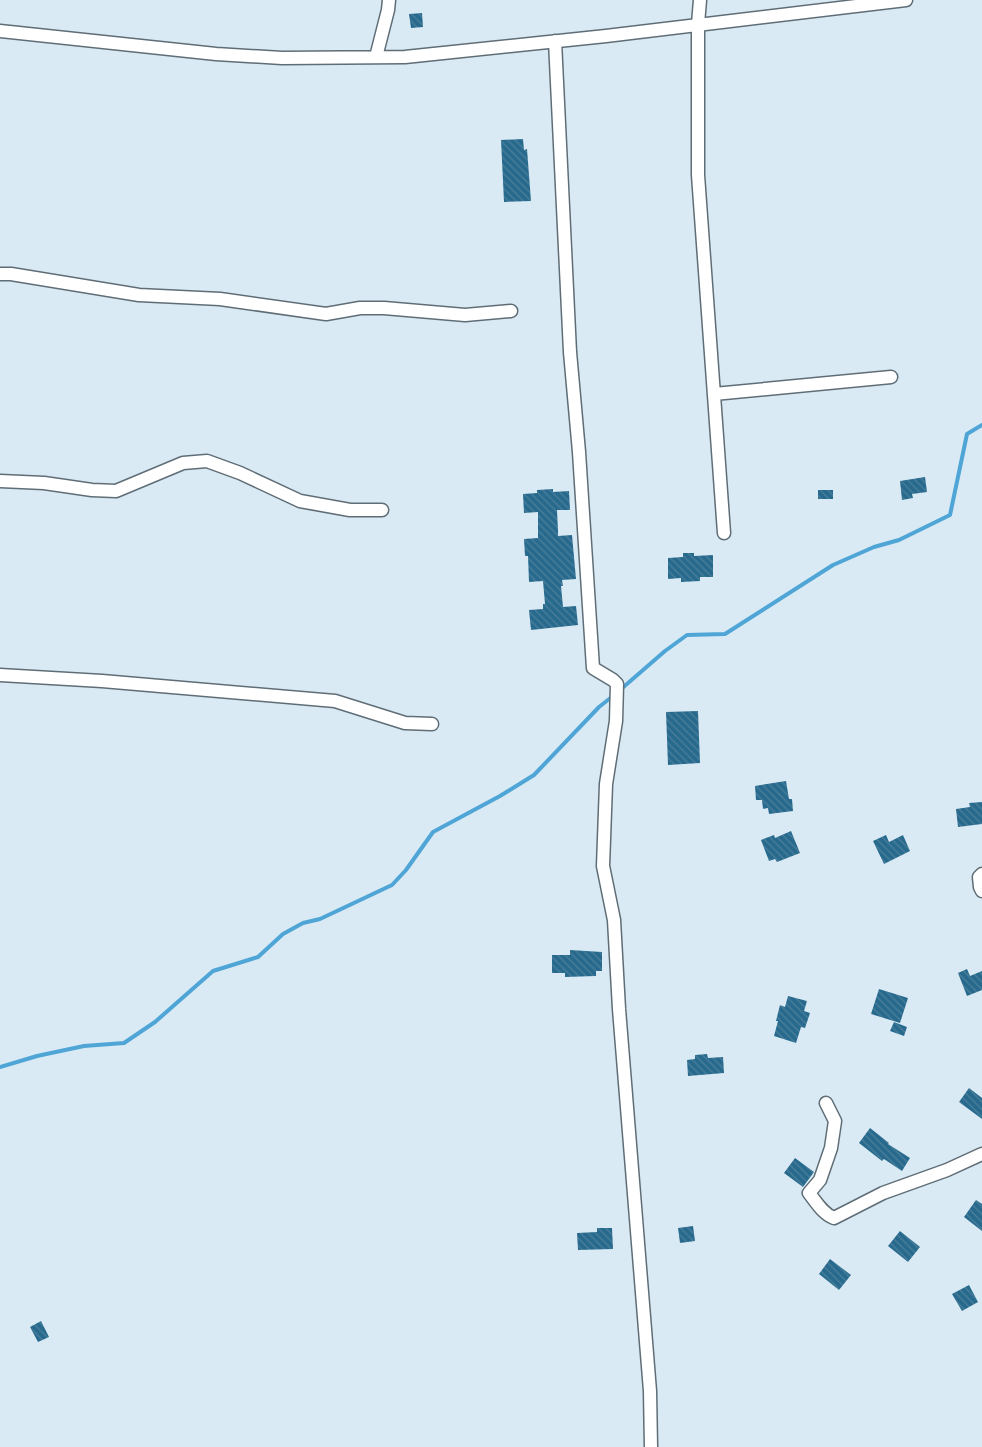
<svg xmlns="http://www.w3.org/2000/svg" width="982" height="1447" font-family="'Titillium Web',sans-serif">
<defs>
<pattern id="building-back-hatch" width="6" height="6" patternUnits="userSpaceOnUse" patternTransform="scale(1.25)"><rect width="6" height="6" fill="#276a8e"/><path d="M-1 5l2 2M0 0l6 6M5-1l2 2" fill="none" stroke="#4c7f9a"/></pattern>
</defs>
<rect width="100%" height="100%" fill="#daeaf4"/>
<g fill="none" stroke-linecap="round" stroke-linejoin="round">
<!-- stream -->
<path stroke="#4ea5d6" stroke-width="4" d="M620 690 665 651 687 635 725 634 833 565 874 547 899 540 950 515 967 434 982 425
M0 1067 37 1056 84 1046 124 1043 155 1022 213 971 258 957 283 934 303 923 320 919 392 885 406 870 433 832 500 796 534 775 599 707 613 696"/>
</g>
<!-- building -->
<path fill="url(#building-back-hatch)" d="M422 13 423 27 411 28 409 14Z
M523 139 524 150 527 149 531 201 504 202 501 140Z
M925 477 927 492 912 494 913 498 902 500 900 481Z
M553 489V492L569 491 570 510H557L558 531V536L572 535 576 579 562 580 563 586H561L563 607 576 606 578 625 531 630 529 610 543 609V604H545L543 581 529 582 528 556H525L524 539 538 538V512L524 513 523 494 537 493V490Z
M818 490H833V499H818Z
M683 553H694V556L713 555V577H700V581L681 582V578L668 579V558L683 557Z
M698 711 700 763 668 765 666 712Z
M786 781 789 799H792L793 811 769 814 768 808 763 809 762 800H756L755 786Z
M982 802V824L958 827 956 809 970 807 969 803Z
M791 831 800 853 777 862 775 859 769 861 761 840 774 835 775 838Z
M886 835 889 842 903 835 910 851 884 864 873 841Z
M570 950 602 952V971H596V976L565 977V973H552V955H570Z
M967 969 970 976 982 971V990L967 996 958 973Z
M879 989 908 998 900 1023 871 1014Z
M788 996 807 1001 804 1011 810 1013 805 1028 801 1027 796 1043 774 1036 778 1021H776L780 1005 785 1007Z
M894 1022 907 1027 904 1036 890 1031Z
M707 1054 708 1058 723 1057 724 1073 688 1076 687 1060 695 1059V1055Z
M969 1088 982 1098V1119L959 1102Z
M870 1128 889 1143 888 1144 910 1158 902 1171 884 1159 882 1161 859 1143Z
M795 1158 814 1172 803 1187 784 1173Z
M976 1200 982 1204V1231L964 1217Z
M693 1226 695 1241 680 1243 678 1228Z
M597 1228H612L613 1249 578 1250 577 1233 597 1232Z
M900 1231 920 1247 908 1262 888 1246Z
M830 1259 851 1275 839 1290 819 1274Z
M969 1285 978 1302 962 1311 952 1294Z
M41 1321 49 1337 38 1342 30 1327Z"/>
<g fill="none" stroke-linecap="round" stroke-linejoin="round">
<!-- street casing -->
<g stroke="#5f6d76" stroke-width="15">
<path id="street" d="M700 0 698 24V175L724 533
M0 31 216 54 282 58 405 57 606 36 906 0
M555 41 570 352 579 452 593 668 613 680 617 684 616 721 606 784 603 866 614 920 619 1009 650 1391 651 1447
M376 57 388 10 389 0
M0 274H11L139 295 220 299 326 314 360 308H384L465 315 511 311
M714 394 891 377
M0 481 44 483 92 490 116 491 183 463 207 461 240 473 300 501 350 510H382
M0 675 102 681 335 701 405 723 432 724
M982 874 979 877 980 887 982 891
M826 1103 835 1121 831 1148 820 1180 809 1193C816 1202 823 1214 834 1218L883 1193 947 1170 982 1154"/>
</g>
<!-- street -->
<use href="#street" stroke="#fff" stroke-width="12"/>
</g>
</svg>
